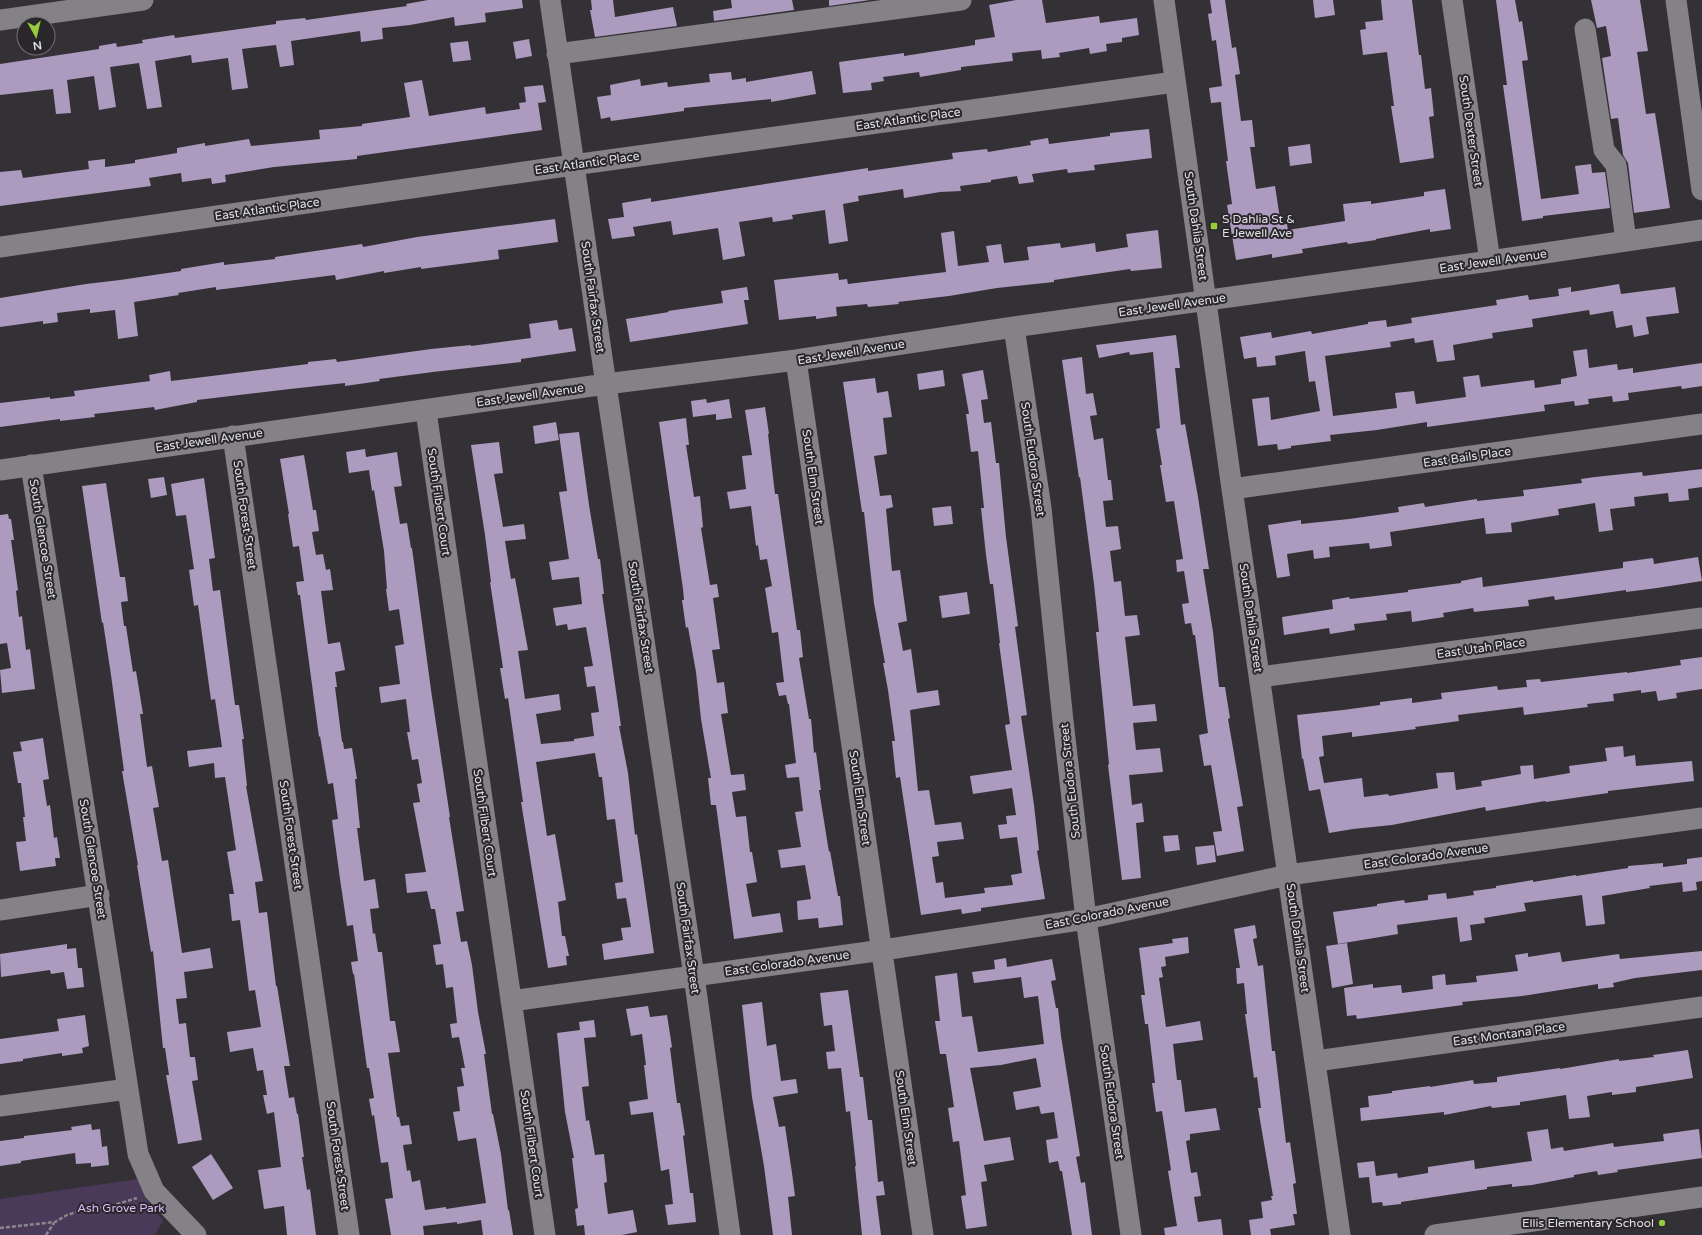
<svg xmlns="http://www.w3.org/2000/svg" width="1702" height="1235" font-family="'Varela Round',sans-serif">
<rect width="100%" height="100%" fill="#343136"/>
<!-- green -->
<path fill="#4a3958" d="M138 1179 145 1197 163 1221 155 1235H0V1199Z"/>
<!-- building -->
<path fill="#ad9abf" d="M428 0H522L523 8 485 13 486 22 455 26 454 17 410 25 382 28 383 39 361 42 360 31 291 41 294 65 280 67 276 45 242 49 248 88 232 90 228 58 192 63 191 55 155 61 162 107 147 109 139 63 110 67 116 107 99 110 94 76 67 80 71 113 56 114 53 89 0 95V64L99 49V46L116 43 117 47 143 43 142 40 174 35 175 38 276 24V21L305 18 306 20 407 6 406 4Z
M591 0H613L615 17 673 7 677 26 595 37 590 10H592Z
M731 0H792L794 10 714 21 713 11 732 8Z
M829 0H870L829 6Z
M1016 0H1042L1046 23 1099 16 1100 23 1137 18 1139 35 1122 38V42L1106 44 1107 51 1090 54 1089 48 1059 53 1060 57 1042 59 1041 50 1012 53 1013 61 961 67V70L920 77 919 72 883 77 884 81 871 83 872 90 843 93 839 62 904 53V56L975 45V40L995 37 989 5Z
M1210 0H1225L1232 48 1236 47 1240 74 1235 75 1241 121 1252 120 1255 147H1250L1256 189 1275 186 1281 225 1287 224 1288 230 1345 221 1343 204 1371 201V204L1424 196V192L1445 189 1451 229 1430 232V229L1376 239V240L1348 244 1347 242 1302 249 1303 253 1272 258V254L1236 260 1227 205 1232 204 1226 161H1228L1222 113 1221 102 1211 103 1209 88 1222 86 1216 40 1212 41 1208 14 1212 13Z
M1313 0H1333L1335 15 1315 18Z
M1381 0H1412L1419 55H1421L1425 89 1431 88 1434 116 1429 117 1434 158 1400 163 1391 106H1394L1387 52 1363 55 1360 30 1366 29 1365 22 1383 20Z
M1496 0H1515L1519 22 1522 21 1528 60 1522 61 1541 199 1579 194 1575 166 1591 164 1592 173 1605 172 1610 208 1543 216V218L1522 221 1503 85H1507Z
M1591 0H1640L1648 51 1637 52 1646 114 1655 113 1670 208 1634 213 1628 163 1623 155 1618 118 1611 119 1602 58 1611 56 1606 26 1597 28Z
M529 39 532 56 516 59 513 42Z
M468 41 471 60 453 62 450 43Z
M812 71 816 94 771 102V99L684 108V111L611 121 610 117 601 119 597 97 611 95 610 85 640 79 641 86 667 82 668 87 710 82 709 74 731 72 732 80 746 78V82Z
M422 80 429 116 485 107 486 114 520 109 519 103 526 102 524 87 543 85 546 102 538 103 542 130 357 156V159L274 167 225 175 226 182 212 184 211 178 182 182 181 173 149 178 151 186 0 206V172L21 170 23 178 89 169 88 161 105 159V167L135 163V160L177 153V148L205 143V146L249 139 251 146 320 139 319 130 362 126V124L410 117 404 83Z
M1149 129 1152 158 1094 165 1095 170 1068 173 1067 169 1032 174 1034 182 1019 184 1017 176 991 180V182L960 186 961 191 940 192 904 198 903 189 858 196 859 201 843 204 848 241 829 244 825 210 792 215 793 219 773 222 772 217 739 222 745 256 723 260 718 228 673 235 671 221 633 227 635 236 612 239 608 219 624 217 622 203 651 198V202L868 168V171L953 159 952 153 987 149 988 152 1031 145 1030 141 1048 138 1049 144 1110 136V133Z
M1310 144 1312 163 1290 166 1288 147Z
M555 219 558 242 498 250 499 259 421 269V267L384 273V271L336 280 335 275 216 290V287L178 293 179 295 134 302 138 336 118 339 115 310 90 313V309L57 313 58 322 43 324V321L0 327V298L86 284 120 280 181 271V269L224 262V265L275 259V257L362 244 363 247 417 237Z
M1158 230 1162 268 1131 271 1130 269 1054 280V282L997 288 949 296 898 302 899 304 868 307 867 304 836 307 837 316 816 319V316L779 320 774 280 838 273 839 280 847 279 848 284 946 272 941 233 954 231 958 266 989 262 986 246 1001 244 1004 263 1029 260 1027 247 1060 243 1061 248 1095 243 1096 252 1128 247 1126 234Z
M1619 284 1621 294 1675 287 1679 313 1646 317 1649 334 1634 337 1632 325 1616 328 1613 311 1590 315 1589 310 1532 319 1533 327 1492 333 1493 338 1453 345 1455 360 1437 362 1433 340 1415 343 1414 338 1390 342 1391 347 1325 356 1333 416 1397 408 1395 393 1414 391 1416 404 1466 397 1463 377 1479 375 1481 387 1534 380 1535 388 1561 384V379L1577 376 1573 351 1587 349 1589 368 1617 364 1618 370 1633 368V373L1702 363V386L1682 389 1681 386 1628 393 1629 400 1613 402 1612 396 1588 399 1589 404 1575 406 1574 401 1544 405 1545 411 1456 423 1427 427V422L1377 430 1330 435 1331 441 1291 446V448L1278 450 1277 444 1258 446 1252 399 1269 397 1271 420 1320 411 1315 381 1309 382 1305 351 1275 356 1276 365 1257 367 1256 357 1244 359 1240 337 1271 332 1272 338 1311 331 1312 334 1368 324V322L1386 320 1387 327 1412 323 1411 318 1497 305 1496 300 1528 295 1529 300 1559 296 1558 289 1571 287V292Z
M747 287 749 300H744L748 324 630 342 626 319 669 312 668 311 723 303 721 291Z
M557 320 559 330 572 328 576 351 521 359V362L433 372 379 379 380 381 345 386V383L290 389 197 400V402L155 410 154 407 94 414 95 417 60 421V419L0 427V403L50 397V399L75 396 74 391 150 381 149 375 170 371 171 381 308 364V362L336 359 337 362 431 349 471 345V346L531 338 529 324Z
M1176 335 1180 368H1175L1181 425 1185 424 1198 497 1209 569H1203L1213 632 1219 687H1225L1230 718 1228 719 1243 806 1237 807 1244 851 1217 856 1213 832 1222 831 1211 765 1204 766 1199 735 1208 733 1195 635H1193L1191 623 1185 624 1182 604 1189 603 1184 571 1177 572 1176 560 1183 559 1174 501 1166 502 1160 465H1162L1156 429 1160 428 1153 352 1130 355 1129 352 1099 358 1096 345Z
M1082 357 1086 394 1093 393 1097 415 1090 416 1094 440 1103 438 1108 480H1111L1113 500 1103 501 1106 527 1118 526 1121 549 1110 551 1114 582 1121 581 1125 616 1137 615 1140 635 1125 637 1133 706 1155 704 1157 721 1133 723 1136 750 1160 748 1163 772 1129 775 1132 805 1142 803 1144 822 1136 823 1141 878 1122 880 1108 765 1109 764 1096 632H1099L1094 584 1080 477 1079 478 1062 360Z
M943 370 945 386 919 390 917 374Z
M983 370 988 399 981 400 984 423 991 422 996 463H999L1006 537 1018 626 1015 627 1027 715 1021 716 1034 805 1039 850 1037 851 1045 899 981 908V911L962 914 961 909 921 915 900 777 896 778 892 741H895L888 690 883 663H885L874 603 864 512H862L843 382 875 378 877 393 888 391 892 417 883 418 887 454 874 456 880 496 891 495 893 507 886 509 892 571 900 570 907 621 898 623 903 651 911 649 917 693 938 690 940 705 910 710 918 791 929 790 935 825 961 822 964 839 937 842 939 856 932 857 936 883 943 882 945 898 985 893 984 888 1013 885 1011 875 1022 873 1017 837 1000 839 998 825 1007 824 1006 816 1016 815 1012 788 973 794 970 776 1012 770 1005 725 1010 724 999 643H1000L993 584H990L986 555 981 508H984L978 451 971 452 966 414H969L962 374Z
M706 399 707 403 729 399 732 418 716 420V414L693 417 691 401Z
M765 407 769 434H768L775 494H778L797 630H800L803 657 799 658 809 719H811L814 753 816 752 821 790H819L829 852 830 851 838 896H840L843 925 819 928 818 918 798 920 797 901 811 899 805 865 781 868 778 850 801 847 795 812 803 811 799 777 787 778 785 765 796 763 789 704H788L786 695 779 696 776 683 784 682 778 632 772 633 765 588 772 586 767 559 760 560 758 545 756 546 751 506 730 509 727 492 746 489 742 456 752 455 745 410Z
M686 418 689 445H686L694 497 700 496 703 527 701 528 710 585 717 584 719 597 713 598 720 649 712 650 717 683 724 682 728 713 721 714 731 775 744 774 746 790 732 792 736 817 746 816 750 852H752L757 882 746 884 752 917 780 913 783 932 734 939 716 805H711L708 778H711L701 719 696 672 688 627 686 628 682 600H684L683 589 659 422Z
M556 422 559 440 535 444 533 426Z
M579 432 589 505 598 559H600L604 594H602L621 726H619L628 773 635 835 637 834 654 953 604 960 602 944 623 940 621 928 631 927 626 898 617 899 615 883 623 882 615 819 607 820 602 777H599L595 753 536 762 547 836 555 834 566 900 558 902 562 936H565L569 956H566L567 965 548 968 521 802H523L508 698 505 699 500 668H503L490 582H491L485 535 471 445 499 442 503 473 494 474 503 527 524 524 526 539 505 541 511 579 515 578 528 650 518 651 525 699 559 694 561 710 536 714 541 744 574 741V739L594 736 591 713 599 712 595 686 587 687 584 667 593 666 586 627 568 630 567 624 556 626 553 608 582 604 579 577 552 580 549 562 569 559 559 492 567 491 559 434Z
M365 449 366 457 397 452 402 486 394 487 400 524 407 523 411 548H412L431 690 450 817H449L464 911 456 912 461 942 467 941 472 965 478 1012 486 1054H484L492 1114H493L501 1154 508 1210H509L513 1235H483L481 1220 457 1224V1222L423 1226 424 1235H391L385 1199 393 1198 388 1162 381 1163 374 1115 372 1116 369 1099 374 1098 369 1068H367L354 974H353L351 962 358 961 353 925 347 926 340 879 332 820 338 819 333 783 328 784 320 736 319 737 300 595H298L296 582 304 581 299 546 293 547 288 514H289L280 459 304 455 313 510H316L319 531 312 532 316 555 323 554 326 570 330 569 333 590 321 591 328 644 340 642 345 670 335 672 337 687H335L342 742H343L344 749 352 748 357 779H355L360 828H357L364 881 375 879 379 908 370 909 373 934 375 933 378 952H382L390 1021H395L400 1052 388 1053 397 1117H399L401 1126 409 1125 412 1144 403 1145 407 1171 410 1170 412 1182 420 1180 425 1210 446 1207V1209L486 1203 476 1138 458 1141 453 1112 460 1111 457 1087 464 1086 461 1068H465L459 1037 452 1038 450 1024 457 1023 453 987 446 988 443 964 436 965 433 945 441 944 435 909H431L427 891 407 893 405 874 426 872 413 803 420 802 417 784 422 783 418 759 412 760 407 732H410L406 699 381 703 379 687 400 684 395 646 404 644 399 609 389 611 386 589H387L384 551 374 490 372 491 369 470 349 473 346 452Z
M1702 469V487L1688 489 1689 500 1669 502 1668 493 1634 497 1635 506 1610 509 1613 530 1599 532 1595 503 1558 509 1559 515 1511 523 1512 532 1486 534 1484 518 1390 532 1392 546 1370 549 1369 543 1329 547 1330 557 1314 559 1313 550 1287 554 1290 576 1277 578 1268 525 1301 520V524L1349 519 1399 512 1398 507 1424 503 1425 507 1477 499V501L1524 496 1523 490 1582 483 1581 479 1595 477 1642 472 1643 476Z
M164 477 167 495 151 498 148 479Z
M204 478 215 558 209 559 213 591 220 590 235 705H239L244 739H242L247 786H246L263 881 255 882 259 913 267 912 276 986H277L290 1066H284L289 1098 294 1097 297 1114H298L304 1157H302L307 1190 310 1189 316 1235H287L284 1206 264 1209 258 1170 281 1167 274 1112 267 1114 263 1095H267L263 1070 257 1071 253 1048 230 1052 227 1032 261 1027 255 990 249 991 240 920 232 921 229 894H234L227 852 236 850 225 777 215 778 214 763 189 767 187 751 222 747 215 699 211 700 198 605 194 606 189 570 194 569 186 515 176 516 171 484Z
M106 483 120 577H125L128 601 121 602 124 626H126L133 672 136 671 143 714H140L147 767 152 766 159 807 153 808 162 861 168 860 182 953 210 948 213 968 184 972 187 998 176 999 179 1024 186 1023 190 1057H195L198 1080 192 1081 202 1140 178 1144 166 1075H169L165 1048H163L153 951 151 952 137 865H138L122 771H124L111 675 103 622 102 623 82 486Z
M951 506 953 524 934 526 932 508Z
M8 514 9 519H11L14 540H11L18 590 16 591 19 617 22 616 26 650 30 649 35 689 2 693 0 670 11 668 7 643 0 644V515Z
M1698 557 1702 581 1657 588 1626 592V590L1555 600 1554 596 1528 600 1529 606 1474 612 1473 608 1443 613 1444 617 1412 622 1411 611 1386 614 1387 620 1354 624 1355 630 1330 634 1329 628 1284 635 1282 617 1333 609 1332 600 1349 597 1350 599 1408 592V590L1461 583V581L1482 577 1483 587 1623 568V562L1653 558 1654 564Z
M967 592 970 614 942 618 939 596Z
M1702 657V689L1676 693 1677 698 1658 701 1656 691 1641 693V690L1613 694 1614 701 1587 704 1588 707 1524 715 1523 707 1458 715 1459 721 1415 727 1416 729 1352 737V732L1322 736 1324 756 1319 757 1324 783 1362 778 1364 797 1388 794 1389 796 1438 788 1436 773 1454 772 1456 790 1482 786 1481 781 1521 774 1520 766 1533 765 1534 779 1570 773 1569 766 1607 761 1605 748 1623 746 1624 757 1635 755 1636 766 1692 761 1694 781 1608 791V793L1546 802 1545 801 1486 811 1485 807 1392 825 1353 829 1329 833 1320 789 1309 791 1303 758 1302 759 1297 715 1343 710 1380 705V702L1412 698V703L1442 699 1441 693 1466 690 1497 686 1498 690 1527 687 1526 680 1540 679 1541 682 1627 672V673L1681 665 1680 660Z
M43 738 49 779 43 780 47 806 50 805 54 838 57 837 60 858H55L56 866 20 871 16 842 26 841 23 817H25L21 783H18L13 752 22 751 20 742Z
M1178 835 1180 850 1165 852 1163 836Z
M1214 845 1216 862 1197 865 1195 847Z
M1702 857V881L1696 882 1697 890 1683 892 1682 882 1649 886 1650 888 1602 896 1605 924 1586 926 1582 895 1524 903 1526 911 1484 918 1485 923 1470 925 1472 940 1460 942 1457 917 1397 925 1398 934 1338 944 1333 912 1377 906V904L1404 900 1405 903 1428 900V895L1446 893 1447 899 1474 895 1473 891 1496 888V886L1533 880V882L1576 875V876L1628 868V866L1663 863V867L1687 864V859Z
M1255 925 1257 938 1253 939 1258 966 1263 965 1272 1051H1275L1286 1143 1290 1142 1296 1183 1293 1184 1297 1214H1293L1295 1225 1270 1229 1271 1235H1251L1249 1220 1263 1218 1261 1202 1272 1200 1271 1196H1273L1258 1108H1261L1257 1077 1254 1078 1245 1014H1247L1244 983 1237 984 1236 968H1240L1234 929Z
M1188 937 1189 953 1165 957 1166 966 1161 967 1163 977 1159 978 1166 1027 1200 1021 1203 1040 1173 1044 1177 1080H1181L1185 1112 1216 1108 1220 1130 1190 1134V1140L1186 1141 1191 1173 1197 1172 1201 1196 1194 1197 1198 1222 1221 1219 1223 1235H1165L1164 1228 1177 1226 1168 1171 1171 1170 1162 1111 1156 1112 1152 1083H1155L1148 1024H1145L1141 995H1145L1139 948 1173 943 1172 939Z
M1347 943 1353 984 1332 988 1326 946Z
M67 944V949L76 948 78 968H82L84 987 67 989 64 972 51 974 50 970 1 977 0 954Z
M1702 951V970L1635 978 1613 983 1614 987 1598 989V984L1522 996 1462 1002 1463 1005 1357 1019 1356 1015 1347 1016 1344 988 1373 984V988L1401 985 1402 993 1433 989 1432 976 1445 974 1446 985 1477 982 1476 976 1518 971 1515 955 1528 953V957L1560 952 1562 962 1619 954 1620 959Z
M1006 958 1007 967 1052 959 1056 980 1051 981 1056 1008H1058L1061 1036 1080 1156 1076 1157 1081 1183 1085 1182 1092 1235H1072L1062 1171H1060L1058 1161 1049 1163 1046 1140 1058 1138 1054 1112 1041 1114 1039 1106 1016 1110 1013 1092 1041 1087 1036 1058 1001 1065 970 1068 984 1141 1010 1137 1014 1160 984 1165 987 1181 981 1182 987 1226 966 1229 961 1196 966 1195 959 1141 953 1142 948 1108 954 1107 946 1054H940L935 1021H940L935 976 957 973 962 1017 972 1016 978 1052 1044 1044 1038 996 1024 998 1021 977 974 983 972 972 995 969 994 960Z
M848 990 860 1077H863L868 1120H872L878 1182 883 1181 885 1195 876 1196 881 1235H862L855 1166H856L850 1111 846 1112 841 1068 828 1069 826 1052 835 1051 832 1025 824 1026 820 993Z
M762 1002 767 1046 776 1044 781 1081 796 1079 798 1093 773 1097 779 1127 785 1126 792 1173 795 1196 788 1197 792 1235H773L764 1166 752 1097 742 1005Z
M648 1006 650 1017 667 1015 672 1047 670 1048 677 1103H680L685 1135 683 1136 690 1193H693L696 1222 668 1225 665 1205 673 1204 669 1169 661 1171 653 1112 631 1115 629 1102 648 1099 644 1065H646L642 1034 631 1036 626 1009Z
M85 1015 89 1046 82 1048 83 1053 62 1056V1053L23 1059V1061L0 1064V1039L59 1031 57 1019Z
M594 1020 596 1037 584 1038 589 1086 582 1087 586 1121 589 1120 595 1155 604 1154 607 1182 604 1183 608 1214 633 1210 637 1232 622 1235H585L584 1225 577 1226 575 1209 578 1208 572 1158H574L565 1112 557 1033 580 1030 579 1022Z
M1688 1050 1693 1078 1636 1087V1092L1612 1095V1092L1587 1096 1590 1117 1569 1119 1566 1095 1520 1102V1105L1492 1108 1491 1106 1444 1115V1112L1361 1121 1360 1108 1369 1107 1368 1096 1392 1093V1091L1430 1086V1087L1473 1080 1474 1084 1497 1082V1077L1560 1068V1069L1619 1059V1061L1654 1057 1653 1055Z
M91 1124 92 1130 100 1129 102 1147 107 1146 109 1165 91 1167V1163L76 1164 75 1153 21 1161V1163L0 1166V1141L24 1138V1136L72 1130 71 1127Z
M1548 1129 1551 1149 1563 1147 1564 1151 1613 1143 1614 1147 1664 1141 1663 1134 1699 1129 1702 1158 1617 1170 1618 1172 1598 1175 1597 1171 1574 1175V1177L1532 1185 1512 1187V1184L1487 1187V1189L1401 1202V1204L1383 1206 1382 1202 1372 1203 1369 1177 1359 1178 1357 1163 1374 1161 1376 1176 1397 1173 1398 1178 1428 1173V1167L1474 1160 1475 1169 1532 1161 1527 1132Z
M211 1154 233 1188 213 1200 192 1167Z"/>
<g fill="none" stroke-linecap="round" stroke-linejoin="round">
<!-- path -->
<path stroke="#89878b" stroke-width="2.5" stroke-dasharray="4 2" stroke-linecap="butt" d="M0 1228 55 1222 67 1215 80 1211 111 1206 137 1198
M46 1235 54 1223"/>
<!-- minor -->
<path stroke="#848187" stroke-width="21" d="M550 0 604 371 694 976 730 1235
M1164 0 1232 489 1340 1235
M1452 0 1490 261
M1676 0 1702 190
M0 20 143 0
M1585 29 1604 150 1616 165 1626 241
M557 54 961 0
M0 247 573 165 1175 82
M1014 327 1041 508 1063 721 1086 919 1131 1235
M796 360 923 1235
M426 411 545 1235
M233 436 349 1235
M31 465 138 1154 154 1191 196 1235
M0 470 606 384 796 360 1014 327 1490 261 1702 230
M1232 489 1702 424
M1260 677 1702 618
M0 910 99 895
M511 1001 883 950 1086 919 1288 875 1702 818
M1316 1061 1702 1007
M0 1106 128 1089
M1435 1235 1702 1197"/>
</g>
<!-- markers -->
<g fill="#94cc3c" stroke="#2a272c" stroke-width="1.5">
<rect x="1210" y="222" width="8" height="8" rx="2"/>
<circle cx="1662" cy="1223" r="4"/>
</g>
<g text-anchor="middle" stroke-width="4" stroke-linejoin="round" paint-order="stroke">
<!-- street labels -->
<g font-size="12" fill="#e1e0e3" stroke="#2a272c">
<text transform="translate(908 119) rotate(-8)" y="4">East Atlantic Place</text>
<text transform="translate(1471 131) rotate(82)" y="4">South Dexter Street</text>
<text transform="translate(587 163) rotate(-8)" y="4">East Atlantic Place</text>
<text transform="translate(267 209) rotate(-8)" y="4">East Atlantic Place</text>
<text transform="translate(1196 226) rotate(82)" y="4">South Dahlia Street</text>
<text transform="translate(1493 261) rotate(-8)" y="4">East Jewell Avenue</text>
<text transform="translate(593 297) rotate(82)" y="4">South Fairfax Street</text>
<text transform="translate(1172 305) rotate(-8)" y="4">East Jewell Avenue</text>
<text transform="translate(851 352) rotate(-9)" y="4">East Jewell Avenue</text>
<text transform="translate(530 395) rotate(-8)" y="4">East Jewell Avenue</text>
<text transform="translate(209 440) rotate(-8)" y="4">East Jewell Avenue</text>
<text transform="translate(1467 457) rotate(-8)" y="4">East Bails Place</text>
<text transform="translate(1033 459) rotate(82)" y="4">South Eudora Street</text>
<text transform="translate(813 477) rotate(82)" y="4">South Elm Street</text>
<text transform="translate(439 502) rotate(82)" y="4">South Filbert Court</text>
<text transform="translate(245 515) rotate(82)" y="4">South Forest Street</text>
<text transform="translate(43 539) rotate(81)" y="4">South Glencoe Street</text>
<text transform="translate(641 617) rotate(81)" y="4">South Fairfax Street</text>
<text transform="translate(1251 618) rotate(82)" y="4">South Dahlia Street</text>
<text transform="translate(1481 648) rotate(-8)" y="4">East Utah Place</text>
<text transform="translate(1070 781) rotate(-96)" y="4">South Eudora Street</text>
<text transform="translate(860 798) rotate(82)" y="4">South Elm Street</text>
<text transform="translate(485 823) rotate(82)" y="4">South Filbert Court</text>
<text transform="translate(291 835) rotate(82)" y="4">South Forest Street</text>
<text transform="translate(1426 856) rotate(-8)" y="4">East Colorado Avenue</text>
<text transform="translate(93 859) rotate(81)" y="4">South Glencoe Street</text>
<text transform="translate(1107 913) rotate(-11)" y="4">East Colorado Avenue</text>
<text transform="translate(688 938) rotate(82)" y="4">South Fairfax Street</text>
<text transform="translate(1298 938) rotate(82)" y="4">South Dahlia Street</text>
<text transform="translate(787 963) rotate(-8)" y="4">East Colorado Avenue</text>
<text transform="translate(1509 1034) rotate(-8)" y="4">East Montana Place</text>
<text transform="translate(1112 1102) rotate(82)" y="4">South Eudora Street</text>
<text transform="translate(906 1118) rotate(82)" y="4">South Elm Street</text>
<text transform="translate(532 1144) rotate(82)" y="4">South Filbert Court</text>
<text transform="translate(338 1156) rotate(82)" y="4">South Forest Street</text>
</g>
<!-- poi labels -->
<g font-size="12" fill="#e1e0e3" stroke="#2a272c" text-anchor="start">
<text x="1222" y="223">S Dahlia St &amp;<tspan x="1222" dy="14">E Jewell Ave</tspan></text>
<text x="1654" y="1227" text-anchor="end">Ellis Elementary School</text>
</g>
<!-- park labels -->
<g font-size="12" fill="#dcbdf8" stroke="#2a272c">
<text x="121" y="1212">Ash Grove Park</text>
</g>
</g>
<!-- north arrow -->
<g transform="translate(36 36) rotate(172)"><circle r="19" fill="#2a272c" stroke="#737175"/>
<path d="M0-3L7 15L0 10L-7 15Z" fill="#94cc3c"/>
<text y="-6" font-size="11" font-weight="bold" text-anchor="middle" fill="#e1e0e3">N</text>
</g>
</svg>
